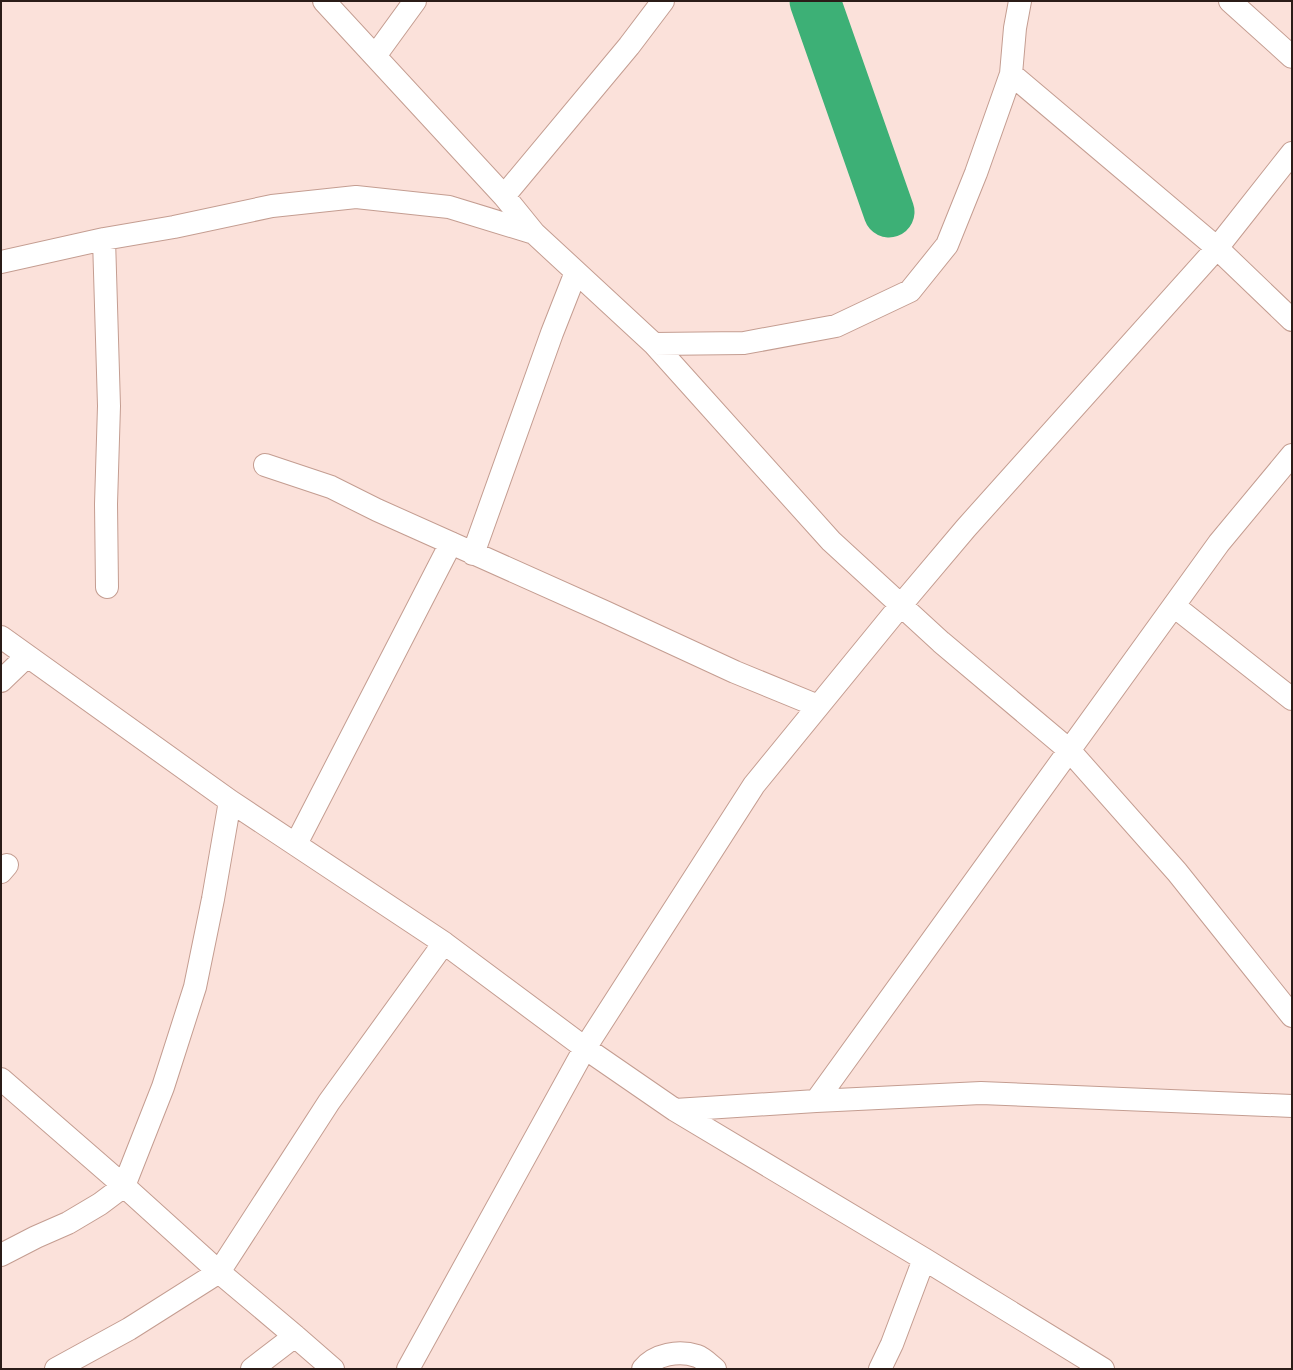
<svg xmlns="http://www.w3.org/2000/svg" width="1293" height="1370" font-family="Montserrat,sans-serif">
<rect width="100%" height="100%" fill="#fbe1da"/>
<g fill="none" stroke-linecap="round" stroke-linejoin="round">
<!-- river -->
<path stroke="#3db076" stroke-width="51" d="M815 1 889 212"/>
<!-- street casing -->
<g stroke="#c49d91" stroke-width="24">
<path id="street" d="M324 1 504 196 534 233
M1230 1 1292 57
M375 56 415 1
M1011 74 1217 248 1292 320
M504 196 629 46 663 1
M104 239 109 406 106 504 107 587
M1 262 104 239 174 227 272 206 356 197 449 207 534 233 654 344 744 343 836 326 910 291 947 245 976 173 1011 74 1015 28 1020 1
M654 344 831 541 941 642 1069 750 1177 872 1292 1016
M265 465 331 487 377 510 605 612 735 672 818 706
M473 554 552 333 576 272
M1174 606 1292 699
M1 637 230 801 444 943 585 1048 675 1110 924 1259 1103 1369
M1 681 27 656
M296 844 451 543
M1 872 7 865
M1 1079 124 1186 219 1272 295 1336 333 1369
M816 1101 1219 543 1292 455
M675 1110 816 1101 981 1093 1292 1106
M1 1255 36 1237 68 1223 100 1204 124 1186 163 1087 195 987 213 899 230 801
M56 1369 129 1329 219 1272 329 1102 444 943
M252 1369 295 1336
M408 1369 585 1048 754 785 901 605 966 528 1217 248 1292 153
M643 1369C655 1354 679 1350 697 1356 703 1358 710 1365 715 1369
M880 1369 892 1344 924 1259"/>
</g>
<!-- street -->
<use href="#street" stroke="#fff" stroke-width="22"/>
</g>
<!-- border -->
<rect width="1293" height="1370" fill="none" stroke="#2b1c18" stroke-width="4"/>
</svg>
